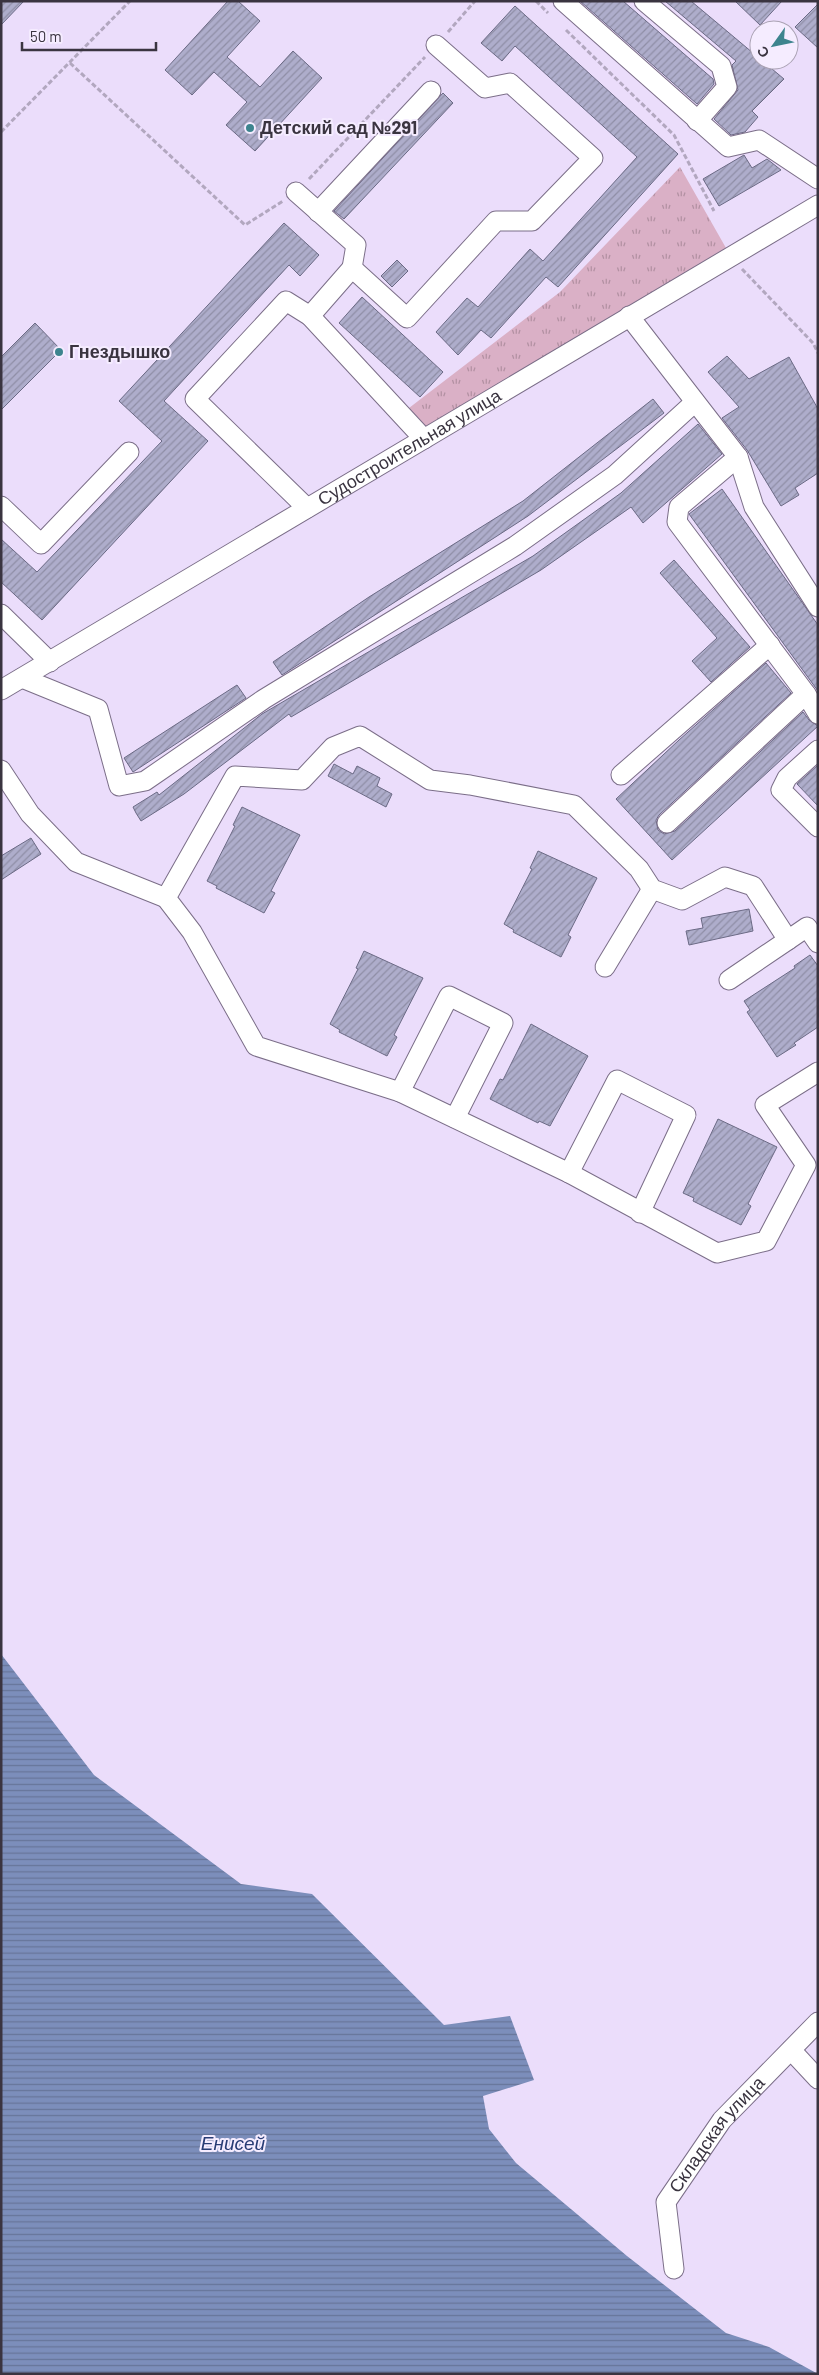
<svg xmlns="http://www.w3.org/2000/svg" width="819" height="2375" font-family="Barlow,sans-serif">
<defs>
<pattern id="park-tufts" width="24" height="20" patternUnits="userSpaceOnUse" patternTransform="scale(1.25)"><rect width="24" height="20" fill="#dab0c6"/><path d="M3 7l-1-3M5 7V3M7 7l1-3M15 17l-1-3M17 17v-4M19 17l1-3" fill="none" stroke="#b290a2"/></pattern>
<pattern id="water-rules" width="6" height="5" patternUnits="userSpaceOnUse" patternTransform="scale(1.25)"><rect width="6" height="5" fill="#7c8ebb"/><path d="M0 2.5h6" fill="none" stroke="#677599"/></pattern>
<pattern id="building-hatch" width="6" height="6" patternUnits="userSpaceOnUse" patternTransform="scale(1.25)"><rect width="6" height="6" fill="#aeadcb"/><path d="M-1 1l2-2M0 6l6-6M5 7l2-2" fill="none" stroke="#8f8ea6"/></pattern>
</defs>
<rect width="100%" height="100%" fill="#ebddfb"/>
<!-- park -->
<path fill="url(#park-tufts)" d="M680 167 726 248 427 431 409 408 560 292Z"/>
<!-- water -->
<path fill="url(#water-rules)" d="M1 1654 94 1775 241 1884 312 1894 444 2025 510 2016 534 2080 483 2096 489 2129 516 2163 627 2256 726 2333 769 2347 818 2374H1Z"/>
<!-- building -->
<path fill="url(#building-hatch)" stroke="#6b6a85" d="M1 1H24L1 25Z
M228 1H238L260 21 227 57 260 87 293 51 322 78 255 151 226 125 247 102 214 72 192 95 165 70Z
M580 1H623L713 79 714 84 697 104Z
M665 1H691L784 79 752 111 758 117 745 132 731 135 714 119 738 90 732 65 736 61Z
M735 1H782L760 25Z
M818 4V48L795 27Z
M515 6 678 154 558 287 546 277 491 338 481 330 458 355 436 332 467 298 478 307 530 249 543 261 637 157 515 46 502 61 481 43Z
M443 93 453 103 344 219 334 211Z
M744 155 752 168 767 159 781 170 719 206 703 179Z
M284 223 319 255 300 276 289 265 164 401 208 441 42 620 1 582V539L37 572 162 441 119 401Z
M397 260 408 271 392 287 381 276Z
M362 297 443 372 420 397 339 323Z
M35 323 61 350 1 410V357Z
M727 356 749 379 789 357 818 409V473L795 488 799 495 781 506 747 450 722 418 739 407 708 372Z
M653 399 664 413 528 516 282 675 273 662 369 597 523 501Z
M698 424 722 454 643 523 631 507 541 570 291 717 289 714 184 794 141 821 136 813 133 807 157 792 159 795 262 714 533 556 621 493Z
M722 489 818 625V691L689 514Z
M674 560 750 647 711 682 692 661 717 638 660 573Z
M766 663 791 693 659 815 656 820 658 830 664 834 675 831 803 712 809 720 818 726 672 860 616 799 679 740Z
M237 685 246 698 133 772 124 758Z
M334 764 353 774 357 766 380 778 377 786 392 794 386 807 328 776Z
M818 765V806L797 784Z
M242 807 300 835 271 891 275 893 264 913 216 888 217 886 207 881 235 826 233 825Z
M31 838 41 854 1 880V856Z
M538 851 597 878 568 935 571 937 561 957 513 932 514 930 504 924 532 869 530 868Z
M749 909 753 931 689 945 686 931 703 928 701 918Z
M364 951 423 978 394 1035 397 1037 387 1056 339 1032 340 1030 330 1024 358 969 356 968Z
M810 955 818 966V1027L794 1043 796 1045 777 1057 747 1012 750 1010 744 1001 795 968 794 966Z
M531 1024 588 1056 550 1126 539 1121 538 1123 490 1099 500 1079 503 1080Z
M718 1119 777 1147 748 1204 751 1206 741 1225 693 1201 694 1198 683 1193Z"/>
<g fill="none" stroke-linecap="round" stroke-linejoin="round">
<!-- minor casing -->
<g stroke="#7b6e88" stroke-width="21">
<g id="minor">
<path d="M563 1 728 147 759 140 818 179"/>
<path d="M644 1 721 66 727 87 697 121"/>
<path d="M296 192 356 245 352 268"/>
<path d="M318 212 431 91"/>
<path d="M310 316 352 268 407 318 496 221H532L593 158 510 83 485 88 436 45"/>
<path d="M629 316 738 457 754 507 818 607"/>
<path d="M1 506 41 544 129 452"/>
<path d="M307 508 195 399 286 301 310 316 424 439"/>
<path d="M1 614 50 662"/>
<path d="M22 678 98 709 119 786 145 781 264 699 515 546 615 475 695 402"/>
<path id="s1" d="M1 690 818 205"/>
<path d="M806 694 818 714"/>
<path d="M818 750 787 778 781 790 818 827"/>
<path d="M1 770 30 814 76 862 166 898"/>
<path d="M621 775 770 645"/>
<path d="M667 823 806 694 677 522 679 507 738 457"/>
<path d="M818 943 807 927 788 940 753 886 725 877 682 900 652 889 639 869 574 805 470 785 430 780 360 736 333 747 302 780 235 776 166 898 192 932 256 1046 400 1092 569 1173 717 1253 766 1241 806 1165 765 1105 818 1072"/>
<path d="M605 967 652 889"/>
<path d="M729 980 788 940"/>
<path d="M400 1092 449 996 503 1023 455 1118"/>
<path d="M569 1173 617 1080 686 1115 640 1213"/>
<path d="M791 2050 818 2079"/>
<path id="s2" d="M674 2269 666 2202 722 2120 818 2022"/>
</g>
</g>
<!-- path -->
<path stroke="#b2a7bf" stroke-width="3" stroke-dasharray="5 2.5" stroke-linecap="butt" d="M536 1 548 13
M566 30 674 135 714 211
M448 32 475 1
M70 63 245 225 283 201
M1 132 130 1
M309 179 425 57
M742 269 813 343 818 353"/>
<!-- minor -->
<use href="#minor" stroke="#fff" stroke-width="19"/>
</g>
<!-- markers -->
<g fill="#3d848e" stroke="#f5ecff" stroke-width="2">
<circle cx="250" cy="128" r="5"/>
<circle cx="59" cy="352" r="5"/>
</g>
<g text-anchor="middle" stroke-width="4" stroke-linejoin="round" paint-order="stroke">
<!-- poi labels -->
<g font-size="18" font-weight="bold" fill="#3a3440" stroke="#f5ecff" text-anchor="start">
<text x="260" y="134">Детский сад №291</text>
<text x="69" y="358">Гнездышко</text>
</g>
<!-- street labels -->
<g font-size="18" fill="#3a3440" stroke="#f5ecff">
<text dy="6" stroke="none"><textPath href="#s1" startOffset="475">Судостроительная улица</textPath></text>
<text dy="6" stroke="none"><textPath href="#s2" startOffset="152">Складская улица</textPath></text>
</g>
<!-- water labels -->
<g font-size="19" font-style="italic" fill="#283c75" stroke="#f5ecff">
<text x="233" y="2150">Енисей</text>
</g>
</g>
<!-- border -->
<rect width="819" height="2375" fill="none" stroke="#3a3440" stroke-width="5"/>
<!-- north arrow -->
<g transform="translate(774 45) rotate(237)"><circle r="24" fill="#f5ecff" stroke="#aaa2b3"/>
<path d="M0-4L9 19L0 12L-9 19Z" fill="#3d848e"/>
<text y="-8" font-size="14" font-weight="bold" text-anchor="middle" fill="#3a3440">С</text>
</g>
<!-- scale -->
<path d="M22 42v8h134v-8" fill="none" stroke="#3a3440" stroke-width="2.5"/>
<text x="30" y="42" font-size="15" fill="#3a3440" stroke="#f5ecff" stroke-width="4" paint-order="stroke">50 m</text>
</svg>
